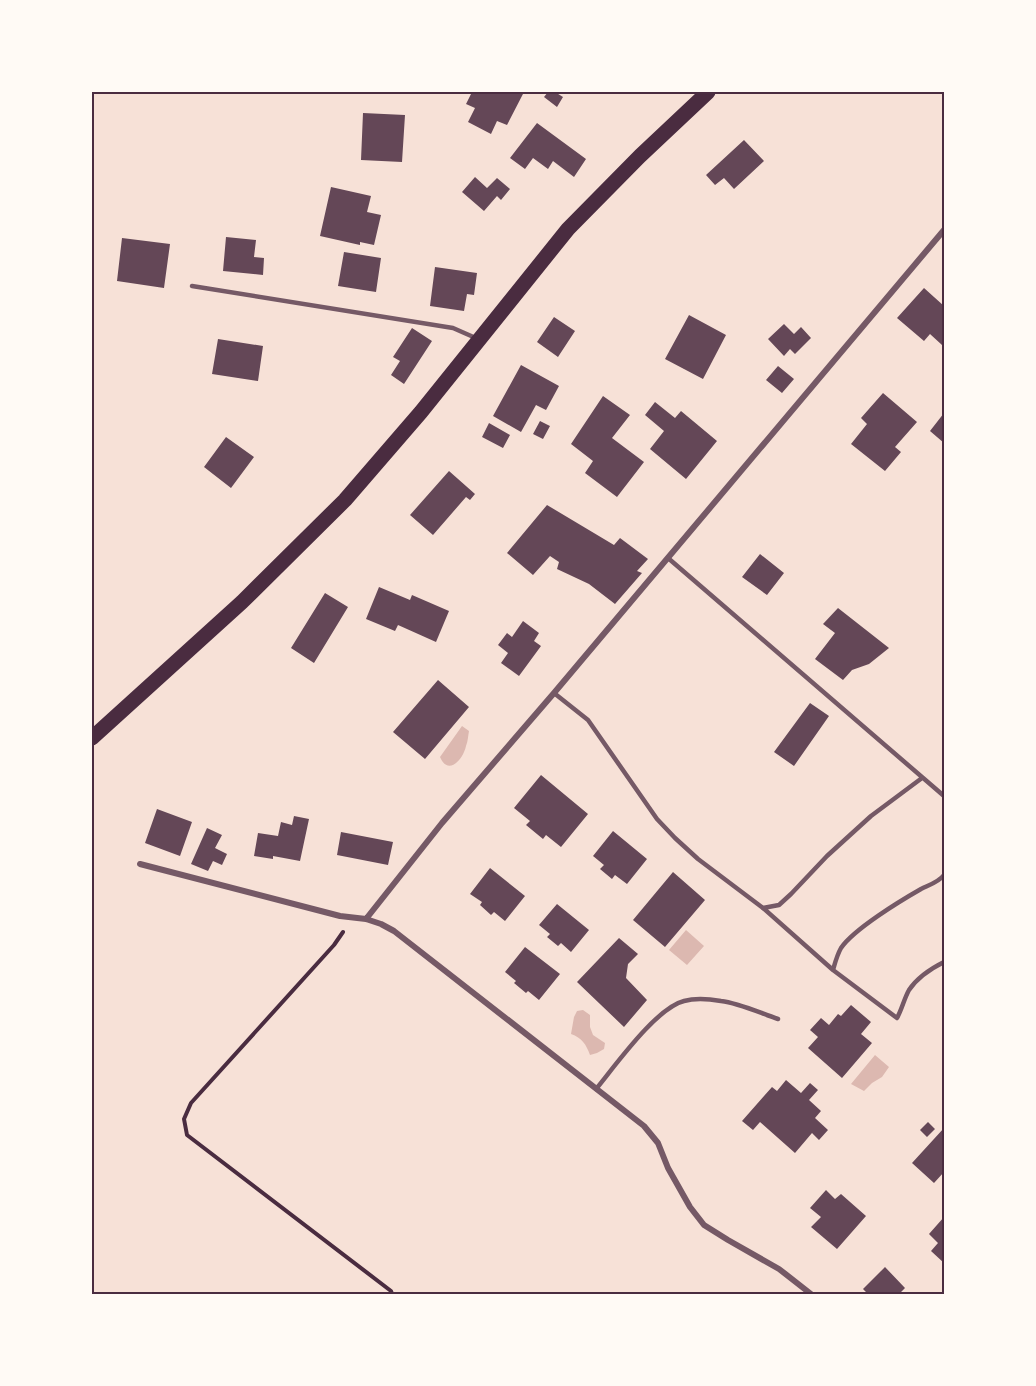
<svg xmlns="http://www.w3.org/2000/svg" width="1036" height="1386" font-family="'IBM Plex Sans',sans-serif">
<rect width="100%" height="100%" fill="#f7e1d7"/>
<!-- water -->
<path fill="#dcb8b0" d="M462 726 469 731C468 736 468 741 466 746 463 760 448 776 440 757Z
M686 930 704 946 687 965 669 950Z
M583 1010 590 1015V1027L593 1035 605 1043 604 1049 597 1053 590 1055C586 1044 582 1038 571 1034L574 1017 577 1011Z
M875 1055 889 1067 882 1077 872 1083 864 1091 851 1084Z"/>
<!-- building -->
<path fill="#644757" d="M472 92H524L507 125 497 121 491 134 468 122 475 108 466 104Z
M548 92H555L563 97 557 107 544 97Z
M363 113 405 115 402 162 361 160Z
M537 123 586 159 574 177 553 161 548 169 533 158 525 169 510 158Z
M744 140 764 161 734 189 724 178 715 185 706 175Z
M475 177 487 188 497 178 510 189 501 200 497 196 484 211 462 192Z
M331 187 371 196 367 212 381 215 374 245 360 242V245L320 236Z
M226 237 256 240 254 257 264 258 263 275 223 271Z
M122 238 170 244 164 288 117 281Z
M344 252 381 258 376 292 338 286Z
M435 267 477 273 474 295 467 294 464 311 430 306Z
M924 288 944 306V342L942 345 930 334 924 341 897 318Z
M689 315 726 335 703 379 665 359Z
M554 317 575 331 558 357 537 342Z
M784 324 794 334 801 327 811 338 795 354 790 349 784 356 768 339Z
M412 328 432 341 404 384 391 375 400 361 393 357Z
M218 339 263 346 258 381 212 374Z
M521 365 559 386 546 410 536 405 521 432 493 416Z
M778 366 794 379 782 393 766 380Z
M883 393 917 422 895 447 901 452 885 471 851 444 867 424 861 418Z
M603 396 630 415 612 438 644 462 617 497 585 473 593 461 571 444Z
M655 402 675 418 681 411 717 441 686 479 650 449 664 431 645 415Z
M944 413V443L930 431Z
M540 421 550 426 543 439 533 434Z
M489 423 510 435 503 448 482 437Z
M226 437 254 457 231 488 204 467Z
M449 471 475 494 470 500 466 497 433 535 410 515Z
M547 505 614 545 620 538 648 559 637 571 642 573 615 604 589 584 557 569 559 562 550 556 533 575 507 553Z
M760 554 784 573 767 595 742 577Z
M379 587 410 600 412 595 449 611 436 642 398 625 395 631 366 619Z
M325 593 348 607 314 663 291 648Z
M838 608 889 648 869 664 852 670 843 680 815 659 835 633 823 624Z
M523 621 539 633 534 641 541 646 519 676 501 663 508 653 498 645 507 633 512 637Z
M438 680 469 707 425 759 393 732Z
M810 703 829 716 794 766 774 752Z
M541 775 588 814 561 847 546 835 543 839 526 825 530 821 514 808Z
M157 809 192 822 180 856 145 843Z
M294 816 309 819 300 861 273 856V859L254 856 258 833 278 836 281 822 292 825Z
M207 828 222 835 215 848 227 854 222 865 213 861 208 871 191 864Z
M613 831 647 859 627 884 615 875 612 879 600 869 604 865 593 856Z
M341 832 393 842 388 865 337 855Z
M490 868 525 896 505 921 494 912 491 915 480 905 482 902 470 894Z
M673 872 705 900 665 947 633 920Z
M557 904 589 930 571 952 561 943 558 946 547 937 550 934 539 925Z
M619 938 638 954 628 964 626 978 647 1000 624 1027 577 982Z
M525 947 560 974 539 1000 528 991 526 993 514 983 516 981 505 972Z
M851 1005 871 1022 861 1034 872 1043 842 1078 808 1048 818 1037 810 1030 821 1018 829 1025 838 1014 841 1016Z
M786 1080 801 1093 810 1083 818 1090 809 1100 821 1111 815 1118 828 1130 819 1140 812 1133 795 1153 760 1122 753 1130 742 1121 772 1087 777 1091Z
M928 1122 935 1129 927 1137 920 1130Z
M944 1128V1172L934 1183 912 1163Z
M826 1190 835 1199 841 1194 866 1216 837 1249 811 1227 821 1217 810 1208Z
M944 1217V1263L931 1251 938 1243 929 1234Z
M885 1267 905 1288 899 1294H868L863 1289Z"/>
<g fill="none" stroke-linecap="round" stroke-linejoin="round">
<!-- path -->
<path stroke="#4a2c40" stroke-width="4" d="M343 932 334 945 191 1103 184 1119 187 1135 391 1291 392 1294"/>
<!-- service -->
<path stroke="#755966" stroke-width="4.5" d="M192 286 453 328 478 339
M668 558 944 796
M554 693 588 720 657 819 675 838 698 859 763 908 833 970 897 1018C902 1009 904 999 909 990 917 978 932 968 944 962
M763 908 779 905 791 894 827 856 871 816 922 778
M833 970C835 963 837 955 841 948 854 929 900 901 921 889 929 885 939 882 944 875
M596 1089C615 1066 656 1008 684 1001 695 998 709 999 721 1001 739 1003 760 1013 778 1019"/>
<!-- minor -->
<path stroke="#755966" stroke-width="6" d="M140 864 340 916 366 919 381 924 394 931 644 1126 658 1143 668 1168 690 1207 704 1225 728 1240 779 1269 811 1294
M366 919 442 823 554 693 944 230"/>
<!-- primary -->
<path stroke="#4a2c40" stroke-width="15" d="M92 738 242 602 345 500 421 412 568 229 640 156 708 92"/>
</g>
<!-- border -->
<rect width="1036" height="1386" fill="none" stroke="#fffaf5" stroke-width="186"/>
<rect x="93" y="93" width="850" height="1200" fill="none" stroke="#4a2c40" stroke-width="2"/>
</svg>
